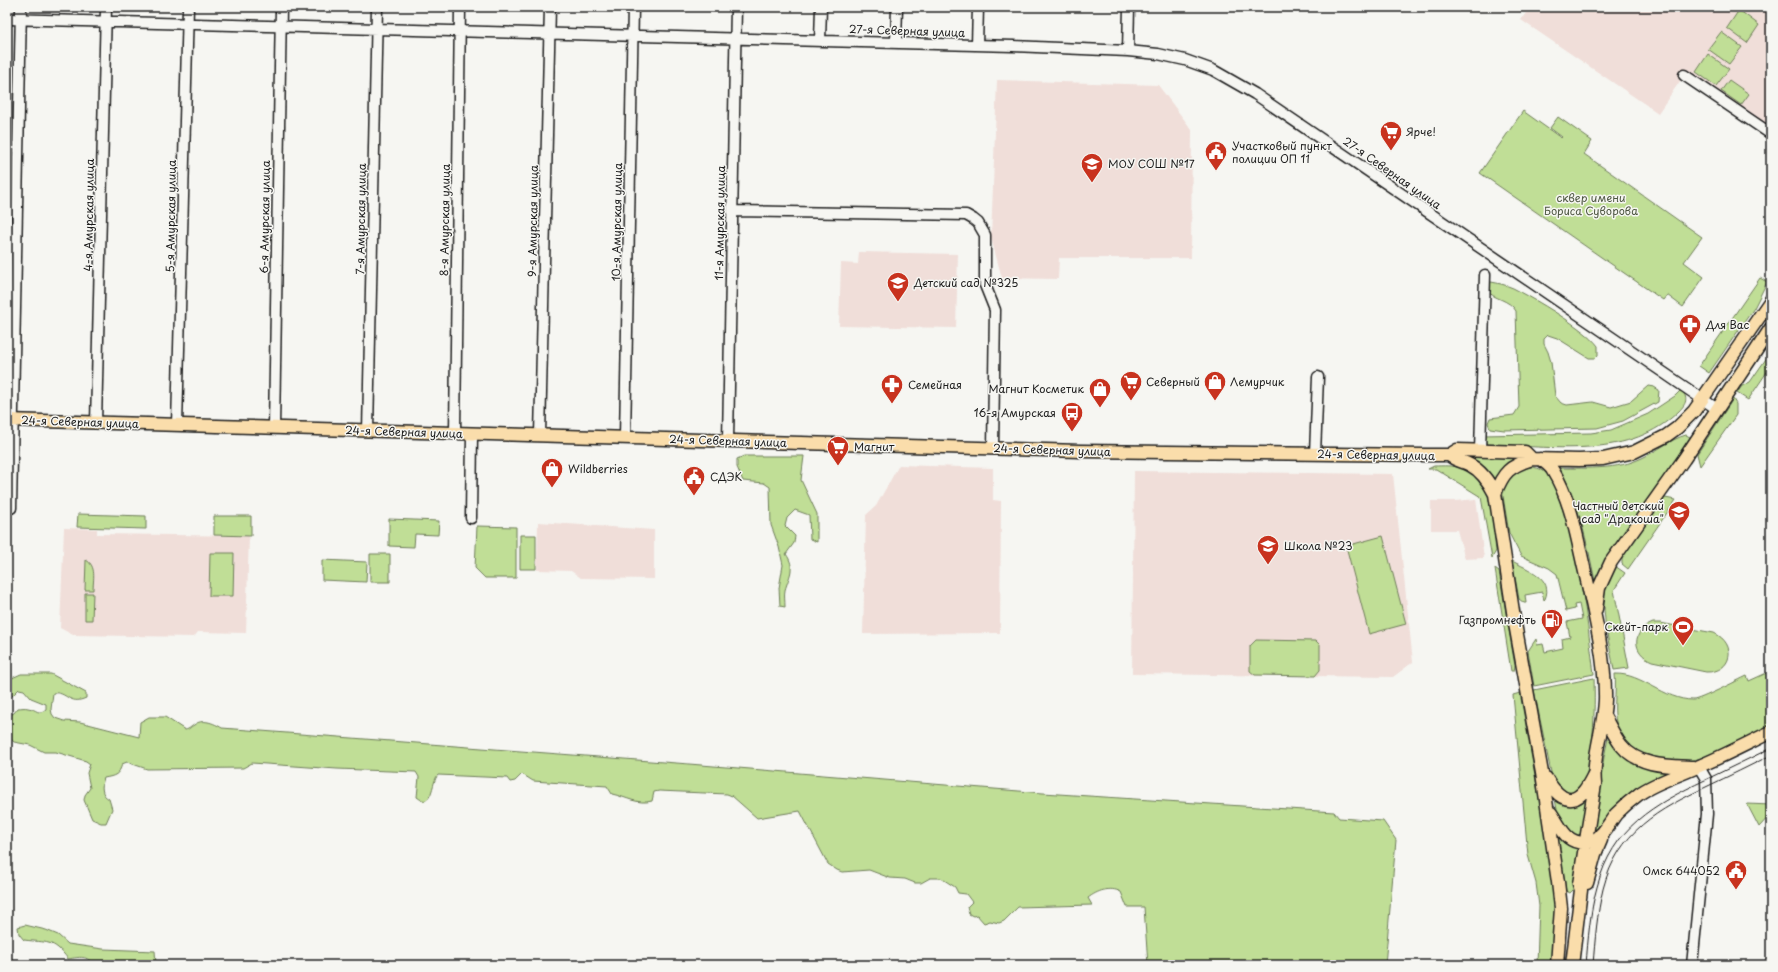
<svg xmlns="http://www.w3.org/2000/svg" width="1778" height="972" font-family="'Playpen Sans',sans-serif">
<rect width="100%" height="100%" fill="#f6f6f2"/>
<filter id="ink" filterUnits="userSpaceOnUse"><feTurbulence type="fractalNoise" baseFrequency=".025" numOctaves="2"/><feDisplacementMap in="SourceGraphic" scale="8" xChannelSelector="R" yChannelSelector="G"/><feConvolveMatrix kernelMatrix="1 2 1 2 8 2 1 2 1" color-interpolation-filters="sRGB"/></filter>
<g filter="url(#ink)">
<!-- built -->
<path fill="#f0ded9" d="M1530 7H1771V115L1764 125 1687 71 1658 113 1521 20Z
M997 80 1158 85 1192 130 1191 258H1059L1058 279 1002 278 991 238Z
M859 252 958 254 956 328 839 326 841 263 858 264Z
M899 465 993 468V500L1001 501 1000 633 863 634 866 515 876 506Z
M1134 471 1393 474 1413 662 1393 677 1132 674Z
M1476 499 1484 558 1465 559 1457 530H1431V501H1456Z
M538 522 654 530V579L581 578 571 571 537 570Z
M64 528 97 529V534L249 536 246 633 198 632 194 637 73 635 60 628Z"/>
<!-- green -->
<path fill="#c0de96" stroke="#6e7d59" d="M1739 10 1759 25 1747 43 1727 28Z
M1721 32 1742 47 1729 64 1708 49Z
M1708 54 1729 69 1716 86 1696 72Z
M1729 80 1749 94 1741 105 1721 91Z
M1523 111 1561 138 1562 137 1550 128 1558 117 1592 141 1584 154 1702 237 1684 262 1704 277 1683 307 1667 295 1663 300 1480 173Z
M1760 278 1767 282 1754 308 1709 373 1699 366Z
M1491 282C1498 283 1506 285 1513 288 1533 298 1586 329 1598 346V355L1595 358H1589L1557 338 1548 335 1544 339V344L1548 352 1551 362 1555 396 1561 403 1567 405 1593 402 1611 407 1631 401 1648 386 1654 387 1659 390 1658 402 1623 421 1597 428 1504 430 1490 428 1488 423 1490 418 1514 415 1519 407 1516 311C1509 299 1495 300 1486 290L1488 285Z
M1771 344V366L1748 400 1737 393 1742 386 1750 382 1768 356V348Z
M1681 390C1689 398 1686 404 1679 411 1630 459 1558 447 1495 445H1489L1484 441 1483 435 1591 433 1611 430 1648 414 1675 396Z
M1733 399 1736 404V415L1700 466 1697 454Z
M1686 435 1690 437 1689 441 1595 581C1587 542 1579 504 1560 468 1588 468 1617 470 1642 458 1657 451 1671 439 1686 435Z
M1458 455 1522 457C1507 460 1501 468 1494 482Z
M744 456H804L801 480 817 514V542L810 539 809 515 795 510 787 518 785 526 795 536 794 543 786 554C796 568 789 576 785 590 784 595 785 601 785 607L780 606 779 588 783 565 779 547 771 525 770 487 764 483 743 481 737 467V459Z
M1434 466C1443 466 1453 465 1461 468 1495 478 1492 522 1496 551L1492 558 1481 497 1436 469H1428Z
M1527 467C1534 467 1541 468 1546 473 1553 480 1556 492 1560 501 1579 553 1587 618 1594 674L1534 686 1528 651 1536 639 1537 645 1543 644 1545 652 1563 648 1562 639 1570 637 1567 622 1582 619 1579 604 1574 605 1575 609 1566 611 1557 574 1549 568 1521 556 1509 533 1502 490 1512 473Z
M1665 498 1676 500 1628 569 1622 564V557Z
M78 514 146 516V529L77 527Z
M214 516H251V536L214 535Z
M389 519 439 521 438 535 415 534 414 547 389 546Z
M477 526 516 527V578H485L475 568Z
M520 535H536V569H520Z
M1383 536 1406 624 1369 634 1346 546Z
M210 553H234L233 596H209Z
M370 554H390V582H370Z
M86 560C97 566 93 580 93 590H85Z
M322 560 367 562 366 582 322 580Z
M1512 561C1527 569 1554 578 1545 599L1544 600 1542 592 1525 595 1526 603H1524L1519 599Z
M1615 566 1625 573 1614 590 1629 668 1614 670C1610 646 1601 615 1605 592 1606 583 1612 575 1615 566Z
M1495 569 1499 572 1515 666 1514 671H1511Z
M85 593H93L92 620H85Z
M1653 623H1660L1714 633C1738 644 1732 673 1706 672L1652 661C1632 653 1631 631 1653 623Z
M1256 640 1316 641 1320 645V670L1315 676 1255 675 1250 671V646Z
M1771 671V725C1747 737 1707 761 1681 762 1673 762 1664 759 1657 758 1639 755 1627 748 1619 731 1611 716 1617 691 1615 674 1642 673 1664 700 1693 700 1700 700 1738 680 1747 676L1749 681Z
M21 674H51L86 693V698C69 706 67 691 53 693L51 709 52 714 55 718 64 721 80 722 139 737 140 722 149 717H165L185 730C190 729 190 727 194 725 202 718 214 723 222 728L689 764 1043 793 1334 812 1339 818 1383 821 1396 840 1385 965H1148L1144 907H1127L1121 892C1110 886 1097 891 1088 898L1092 905 1018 907 1004 921 999 923 990 921 984 923 977 915 973 916 969 914 967 907 972 902 966 894 958 893 955 887 941 878H930L921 883H915L905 879 890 878 869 870 842 872 837 870 828 864 800 811 757 818 732 796 727 794 659 791 654 792 652 801C638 805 626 797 612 794L607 786 533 781 522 774 515 781 510 782 507 778 438 775C431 782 433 810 417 797L419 777 416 772 337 769 252 763 243 768 147 769 127 762 122 764C119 775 115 776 104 778 101 786 101 795 109 799L112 809 106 823H101L92 819 84 800 85 795 90 788 87 773 90 764 86 761 56 752H44L30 745 14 742 7 736V716L14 713 18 708C21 708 25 707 28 708 37 709 38 716 46 709V704L31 698 24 690 19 689 12 696H7V679L12 678Z
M1594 678C1595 711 1594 757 1582 789L1567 795 1553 782 1534 690Z
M1520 693 1546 836 1555 902 1552 965H1537L1539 906 1536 883 1528 855 1513 695Z
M1609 734 1618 750 1627 758 1678 769C1652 785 1603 808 1593 837L1604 757Z
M1588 794 1582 837 1572 835 1558 815 1555 799Z
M1747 804 1771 805V814L1759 827Z
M1557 832 1581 846 1573 890 1570 893 1566 891Z
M25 925 46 930 58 935 68 944 103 949 155 951 156 964 149 965H94C87 955 80 957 68 959 53 939 47 943 24 940L19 934 18 927Z"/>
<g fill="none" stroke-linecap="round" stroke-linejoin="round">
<!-- minor casing -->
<g stroke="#1c1c1c" stroke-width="13">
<path id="minor" d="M7 19 1013 46 1128 51 1158 54 1185 60 1213 70 1255 94 1717 409
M820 41 821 7
M896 43 897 7
M977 45 978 7
M1128 51 1129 7
M1684 75 1771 134
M733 211 966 215 973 219 978 223 985 235V285L995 310 993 448
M96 423 106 7
M177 425 188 7
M274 428 281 7
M368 431 377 7
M455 433 460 7
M540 435 550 7
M625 438 633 7
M728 440 736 7
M1480 451 1485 275
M1315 454 1318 377
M11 508 21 7
M471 518 472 434
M1692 965 1707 814 1706 779 1699 767"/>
</g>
<!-- major casing -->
<g stroke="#1c1c1c" stroke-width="15">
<path id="major" d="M7 420 1080 451 1426 455H1449L1457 450 1525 452 1532 459
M1449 455C1456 461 1462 461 1470 465 1482 471 1489 482 1495 494
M1540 459C1545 462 1550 465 1553 471 1571 500 1577 538 1585 572 1594 611 1606 661 1605 700 1604 729 1592 756 1595 784L1579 884 1581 890 1572 965
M1596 609 1599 588 1611 562 1684 459 1771 328
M1604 716C1610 726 1614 736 1621 745 1638 767 1670 766 1693 767
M1546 778C1554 792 1569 810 1584 791 1588 786 1591 780 1594 774
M1551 813C1561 827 1566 846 1589 842 1601 840 1609 823 1616 814 1623 807 1631 800 1639 794 1656 782 1678 776 1697 767 1722 757 1746 744 1771 732
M1587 883 1595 854 1601 840V834
M1557 965 1561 908 1558 882 1542 773 1514 618 1495 494C1503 472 1510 466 1532 459L1579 460 1603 459 1634 452 1666 436 1677 428 1694 411 1771 300"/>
</g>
<!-- minor -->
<use href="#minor" stroke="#f6f6f2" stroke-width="10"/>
<!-- major -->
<use href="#major" stroke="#faddab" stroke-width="12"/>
<!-- tram -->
<path stroke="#1c1c1c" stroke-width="1" d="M1586 965C1588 939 1590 912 1597 887 1613 827 1653 805 1705 780 1727 769 1749 759 1771 748
M1593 965C1595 940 1597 914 1603 889 1618 831 1658 810 1708 786 1729 776 1750 766 1771 755"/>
</g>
</g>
<!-- icons -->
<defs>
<g id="supermarket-pin" transform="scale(1.15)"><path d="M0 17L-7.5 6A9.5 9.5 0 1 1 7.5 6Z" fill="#c8321e" stroke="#f6f6f2"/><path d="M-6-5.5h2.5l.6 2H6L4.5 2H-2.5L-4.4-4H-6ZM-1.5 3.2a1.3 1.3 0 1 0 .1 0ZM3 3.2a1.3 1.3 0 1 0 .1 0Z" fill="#fff"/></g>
<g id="civic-pin" transform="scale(1.15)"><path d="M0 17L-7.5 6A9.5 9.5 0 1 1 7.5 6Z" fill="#c8321e" stroke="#f6f6f2"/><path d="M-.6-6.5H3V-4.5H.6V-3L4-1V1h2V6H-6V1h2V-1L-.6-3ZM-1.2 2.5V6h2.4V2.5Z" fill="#fff"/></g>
<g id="school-pin" transform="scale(1.15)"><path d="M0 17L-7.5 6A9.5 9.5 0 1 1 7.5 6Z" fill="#c8321e" stroke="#f6f6f2"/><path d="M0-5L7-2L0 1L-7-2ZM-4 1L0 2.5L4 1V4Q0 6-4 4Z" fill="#fff"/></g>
<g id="pharmacy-pin" transform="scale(1.15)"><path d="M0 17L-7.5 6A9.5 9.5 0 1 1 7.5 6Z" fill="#c8321e" stroke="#f6f6f2"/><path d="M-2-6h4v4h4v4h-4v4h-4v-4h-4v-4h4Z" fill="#fff"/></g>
<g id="shop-pin" transform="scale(1.15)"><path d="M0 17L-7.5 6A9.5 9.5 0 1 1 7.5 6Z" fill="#c8321e" stroke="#f6f6f2"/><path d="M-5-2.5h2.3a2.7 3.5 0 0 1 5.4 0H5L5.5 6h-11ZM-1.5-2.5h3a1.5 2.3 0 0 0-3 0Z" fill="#fff"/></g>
<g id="bus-pin" transform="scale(1.15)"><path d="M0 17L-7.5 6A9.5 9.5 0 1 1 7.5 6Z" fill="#c8321e" stroke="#f6f6f2"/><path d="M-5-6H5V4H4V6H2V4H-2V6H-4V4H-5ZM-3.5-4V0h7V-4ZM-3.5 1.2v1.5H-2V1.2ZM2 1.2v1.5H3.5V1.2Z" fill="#fff"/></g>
<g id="fuel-pin" transform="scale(1.15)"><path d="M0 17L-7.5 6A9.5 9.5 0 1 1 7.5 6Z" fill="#c8321e" stroke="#f6f6f2"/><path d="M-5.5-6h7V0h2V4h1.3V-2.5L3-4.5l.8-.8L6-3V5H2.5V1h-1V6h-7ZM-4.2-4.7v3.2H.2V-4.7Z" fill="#fff"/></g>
<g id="stadium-pin" transform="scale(1.15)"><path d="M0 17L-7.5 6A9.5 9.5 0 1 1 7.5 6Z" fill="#c8321e" stroke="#f6f6f2"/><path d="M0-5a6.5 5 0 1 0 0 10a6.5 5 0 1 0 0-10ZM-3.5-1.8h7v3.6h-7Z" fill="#fff"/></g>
</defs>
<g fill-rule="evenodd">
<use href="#supermarket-pin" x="1391" y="132"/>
<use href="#civic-pin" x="1216" y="152"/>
<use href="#school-pin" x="1092" y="164"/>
<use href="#school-pin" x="898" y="283"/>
<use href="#pharmacy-pin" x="1690" y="325"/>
<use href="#supermarket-pin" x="1131" y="382"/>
<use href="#shop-pin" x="1215" y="382"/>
<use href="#pharmacy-pin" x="892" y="385"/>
<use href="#shop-pin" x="1100" y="389"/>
<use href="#bus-pin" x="1072" y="413"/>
<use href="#supermarket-pin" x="838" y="447"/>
<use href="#shop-pin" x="552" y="469"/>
<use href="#civic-pin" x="694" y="477"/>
<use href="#school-pin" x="1679" y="512"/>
<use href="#school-pin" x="1268" y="546"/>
<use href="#fuel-pin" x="1552" y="620"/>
<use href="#stadium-pin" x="1683" y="627"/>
<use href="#civic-pin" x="1736" y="871"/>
</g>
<g text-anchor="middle" stroke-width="3" stroke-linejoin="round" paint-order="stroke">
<!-- street labels -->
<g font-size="11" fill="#1c1c1c" stroke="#f6f6f2">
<text transform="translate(907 31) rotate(2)" y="4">27-я Северная улица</text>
<text transform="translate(1392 173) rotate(35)" y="4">27-я Северная улица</text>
<text transform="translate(89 215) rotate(-89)" y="4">4-я Амурская улица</text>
<text transform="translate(171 216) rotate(-89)" y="4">5-я Амурская улица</text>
<text transform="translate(265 217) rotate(-89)" y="4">6-я Амурская улица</text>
<text transform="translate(361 219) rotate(-89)" y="4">7-я Амурская улица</text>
<text transform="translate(445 220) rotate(-89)" y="4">8-я Амурская улица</text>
<text transform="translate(533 221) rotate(-89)" y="4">9-я Амурская улица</text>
<text transform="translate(617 222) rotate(-89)" y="4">10-я Амурская улица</text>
<text transform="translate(720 223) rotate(-89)" y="4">11-я Амурская улица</text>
<text transform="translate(80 422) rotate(2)" y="4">24-я Северная улица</text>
<text transform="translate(404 432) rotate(2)" y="4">24-я Северная улица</text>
<text transform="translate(728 441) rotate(2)" y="4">24-я Северная улица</text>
<text transform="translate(1052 450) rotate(2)" y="4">24-я Северная улица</text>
<text transform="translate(1376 455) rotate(1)" y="4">24-я Северная улица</text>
</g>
<!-- poi labels -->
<g font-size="11" fill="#1c1c1c" stroke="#f6f6f2" text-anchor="start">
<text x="1406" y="136">Ярче!</text>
<text x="1232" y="150">Участковый пункт<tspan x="1232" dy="13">полиции ОП 11</tspan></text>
<text x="1108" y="168">МОУ СОШ №17</text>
<text x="914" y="287">Детский сад №325</text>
<text x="1706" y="329">Для Вас</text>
<text x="1146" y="386">Северный</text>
<text x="1230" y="386">Лемурчик</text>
<text x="908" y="389">Семейная</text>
<text x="1084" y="393" text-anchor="end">Магнит Косметик</text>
<text x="1056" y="417" text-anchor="end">16-я Амурская</text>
<text x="854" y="451">Магнит</text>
<text x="568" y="473">Wildberries</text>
<text x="710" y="481">СДЭК</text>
<text x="1664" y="510" text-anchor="end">Частный детский<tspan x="1664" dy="13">сад "Дракоша"</tspan></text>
<text x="1284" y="550">Школа №23</text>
<text x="1536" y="624" text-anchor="end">Газпромнефть</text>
<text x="1668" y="631" text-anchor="end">Скейт-парк</text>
<text x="1720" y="875" text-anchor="end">Омск 644052</text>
</g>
<!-- park labels -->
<g font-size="11" fill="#4d5641" stroke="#f6f6f2">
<text x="1591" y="202">сквер имени<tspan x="1591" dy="13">Бориса Суворова</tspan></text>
</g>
</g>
<!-- margin -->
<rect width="1778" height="972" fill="none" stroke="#f6f6f2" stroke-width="24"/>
<rect x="12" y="12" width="1754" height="948" fill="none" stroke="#1c1c1c" stroke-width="1.5" filter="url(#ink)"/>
</svg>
